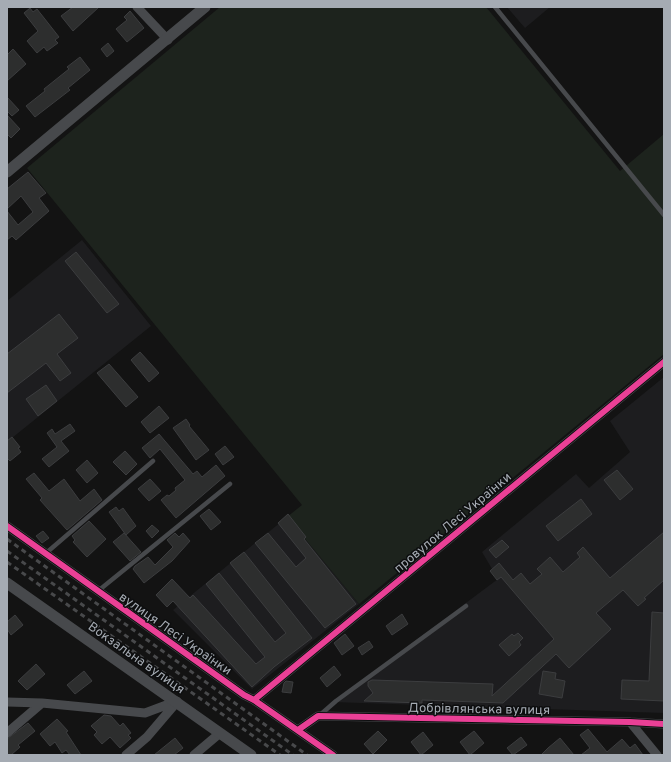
<svg xmlns="http://www.w3.org/2000/svg" width="671" height="762" font-family="Overpass,sans-serif">
<rect width="100%" height="100%" fill="#131313"/>
<!-- built -->
<path fill="#1d1d1f" d="M507 7H550L525 28Z
M82 240 151 326 7 442V301Z
M664 377V713L333 702 498 579 482 552 576 474 589 488 630 452 610 421Z
M287 517 359 604 252 689 173 610Z"/>
<!-- green -->
<path fill="#1d231d" d="M220 7H486L620 171 664 134V354L359 604 287 517 302 505 27 168Z"/>
<!-- building -->
<path fill="#2d2e2e" stroke="#3c3d3f" d="M73 7H99L73 31 61 16Z
M30 8 33 12 37 9 59 37 55 40 58 43 47 51 44 47 37 53 27 41 38 31 24 13Z
M130 11 144 28 127 42 116 29 127 20 124 17Z
M108 43 114 51 107 57 101 49Z
M13 49 26 64 7 81V55Z
M80 57 90 70 68 88 70 90 35 117 26 106 45 91 44 89 69 69 67 67Z
M7 97 19 110 12 116 7 111Z
M7 115 20 129 11 138 7 134Z
M28 172 46 193 39 198 49 211 16 240 12 236 7 240V211L18 225 33 212 21 196 7 209V189Z
M76 252 119 304 107 313 65 261Z
M59 314 78 338 57 354 71 373 60 381 46 363 7 393V354Z
M140 352 159 373 149 382 131 360Z
M109 364 138 397 126 407 97 373Z
M46 385 57 401 38 416 26 399Z
M159 406 169 418 150 433 141 422Z
M186 419 190 425 189 426 209 450 196 460 173 428Z
M70 424 75 431 61 441 69 451 49 467 42 459 57 447 47 433 52 429 55 434Z
M159 434 193 474 197 471 202 477 216 465 225 476 176 518 161 500 167 495 169 496 176 490 175 488 185 480 160 449 150 458 142 448Z
M12 437 20 447 18 448 21 452 10 461 7 458V441Z
M225 446 234 457 223 465 215 454Z
M125 451 137 464 126 475 113 462Z
M87 460 98 473 87 483 76 470Z
M617 470 633 489 620 500 604 480Z
M34 473 49 491 64 479 80 501 94 489 102 500 67 530 40 500 42 498 26 479Z
M150 479 161 491 149 501 138 489Z
M581 499 592 514 558 541 546 526Z
M116 507 119 511 123 508 136 526 126 535 109 512Z
M209 509 221 522 211 530 200 516Z
M288 514 306 537 304 539 356 604 325 628 255 543 268 533 296 567 306 558 278 523Z
M89 521 106 539 87 557 73 542 75 540 72 536Z
M152 525 159 531 152 538 146 531Z
M43 531 49 538 42 543 36 536Z
M664 532V580L644 598 646 599 638 606 623 590 596 613 611 629 569 668 556 654 503 703 422 700V703L364 701 373 693 368 686V682L372 680 493 684 492 696 554 639 501 577 497 580 490 571 499 563 513 580 521 573 530 584 542 574 537 569 550 557 563 572 580 557 577 553 583 547 610 578Z
M124 533 141 552 130 561 113 542Z
M175 533 179 537 183 533 190 541 172 561 144 583 133 569 135 566 148 557 155 565 173 547 167 540Z
M502 540 509 547 496 558 489 550Z
M244 552 312 638 274 667 252 687 173 601 167 607 156 595 172 579 190 598 193 595 256 664 265 657 206 584 219 573 275 642 286 633 230 563Z
M652 612 664 613V701L621 699 622 680 649 681Z
M402 614 408 624 392 635 386 626Z
M15 615 23 625 11 635 7 629V622Z
M518 633 523 638 519 642 521 645 509 656 499 645 512 634 514 636Z
M345 634 354 646 342 655 334 643Z
M369 641 373 647 362 655 358 648Z
M36 664 45 674 27 690 18 681Z
M334 666 341 675 327 687 320 678Z
M84 671 92 681 75 694 67 685Z
M543 671 556 673 555 679 565 681 562 698 539 694Z
M286 681 293 682 291 693 282 692 284 683Z
M104 715 111 716 120 726 123 723 131 733 128 735 131 738 120 748 110 737 102 744 94 735 97 732 91 726Z
M57 719 68 731 66 732 81 755H70L66 750 62 753 55 742 50 746 40 734Z
M28 723 35 731 18 745 20 747 11 755H7V739Z
M588 729 607 752 622 739 630 748 635 744 643 755H581L590 748 580 735Z
M378 731 387 740 373 754 364 744Z
M474 731 484 743 470 755 460 742Z
M423 732 433 745 421 755 411 742Z
M521 737 527 745 513 755 507 748Z
M175 738 183 748 174 755H154Z
M560 738 574 755H541L548 748Z"/>
<g fill="none" stroke-linecap="round" stroke-linejoin="round">
<!-- service -->
<path stroke="#47494c" stroke-width="4.5" d="M495 7 664 215
M45 554 153 461
M98 591 230 484
M320 715 336 701 466 606"/>
<!-- minor -->
<path stroke="#47494c" stroke-width="9" d="M137 7 168 40
M7 526 244 695 254 700 333 755
M254 700 664 362
M7 702 42 703 145 713 177 701
M630 722 657 755
M298 730 318 716 630 722 664 724
M7 733 42 703
M126 755 147 737 176 703
M194 755 220 733"/>
<!-- tertiary -->
<path stroke="#47494c" stroke-width="11" d="M7 172 205 7
M7 583 251 755"/>
<!-- rail -->
<path stroke="#48494b" stroke-width="3" stroke-dasharray="5 4" stroke-linecap="butt" d="M7 539 307 755
M7 551 293 755
M7 562 280 755"/>
<!-- cycleway casing -->
<g stroke="#0d0e0f" stroke-width="8">
<path id="cycleway" d="M7 526 244 695 254 700 333 755
M254 700 664 362
M298 730 318 716 630 722 664 724"/>
</g>
<!-- cycleway -->
<use href="#cycleway" stroke="#ea4096" stroke-width="6"/>
</g>
<g text-anchor="middle" stroke-width="3" stroke-linejoin="round" paint-order="stroke">
<!-- street labels -->
<g font-size="13" fill="#a5abb3" stroke="#0d0e0f">
<text transform="translate(452 522) rotate(-40)" y="5">провулок Лесі Українки</text>
<text transform="translate(176 633) rotate(35)" y="5">вулиця Лесі Українки</text>
<text transform="translate(137 657) rotate(35)" y="5">Вокзальна вулиця</text>
<text transform="translate(479 708) rotate(1)" y="5">Добрівлянська вулиця</text>
</g>
</g>
<!-- border -->
<rect width="671" height="762" fill="none" stroke="#a5abb3" stroke-width="16"/>
</svg>
